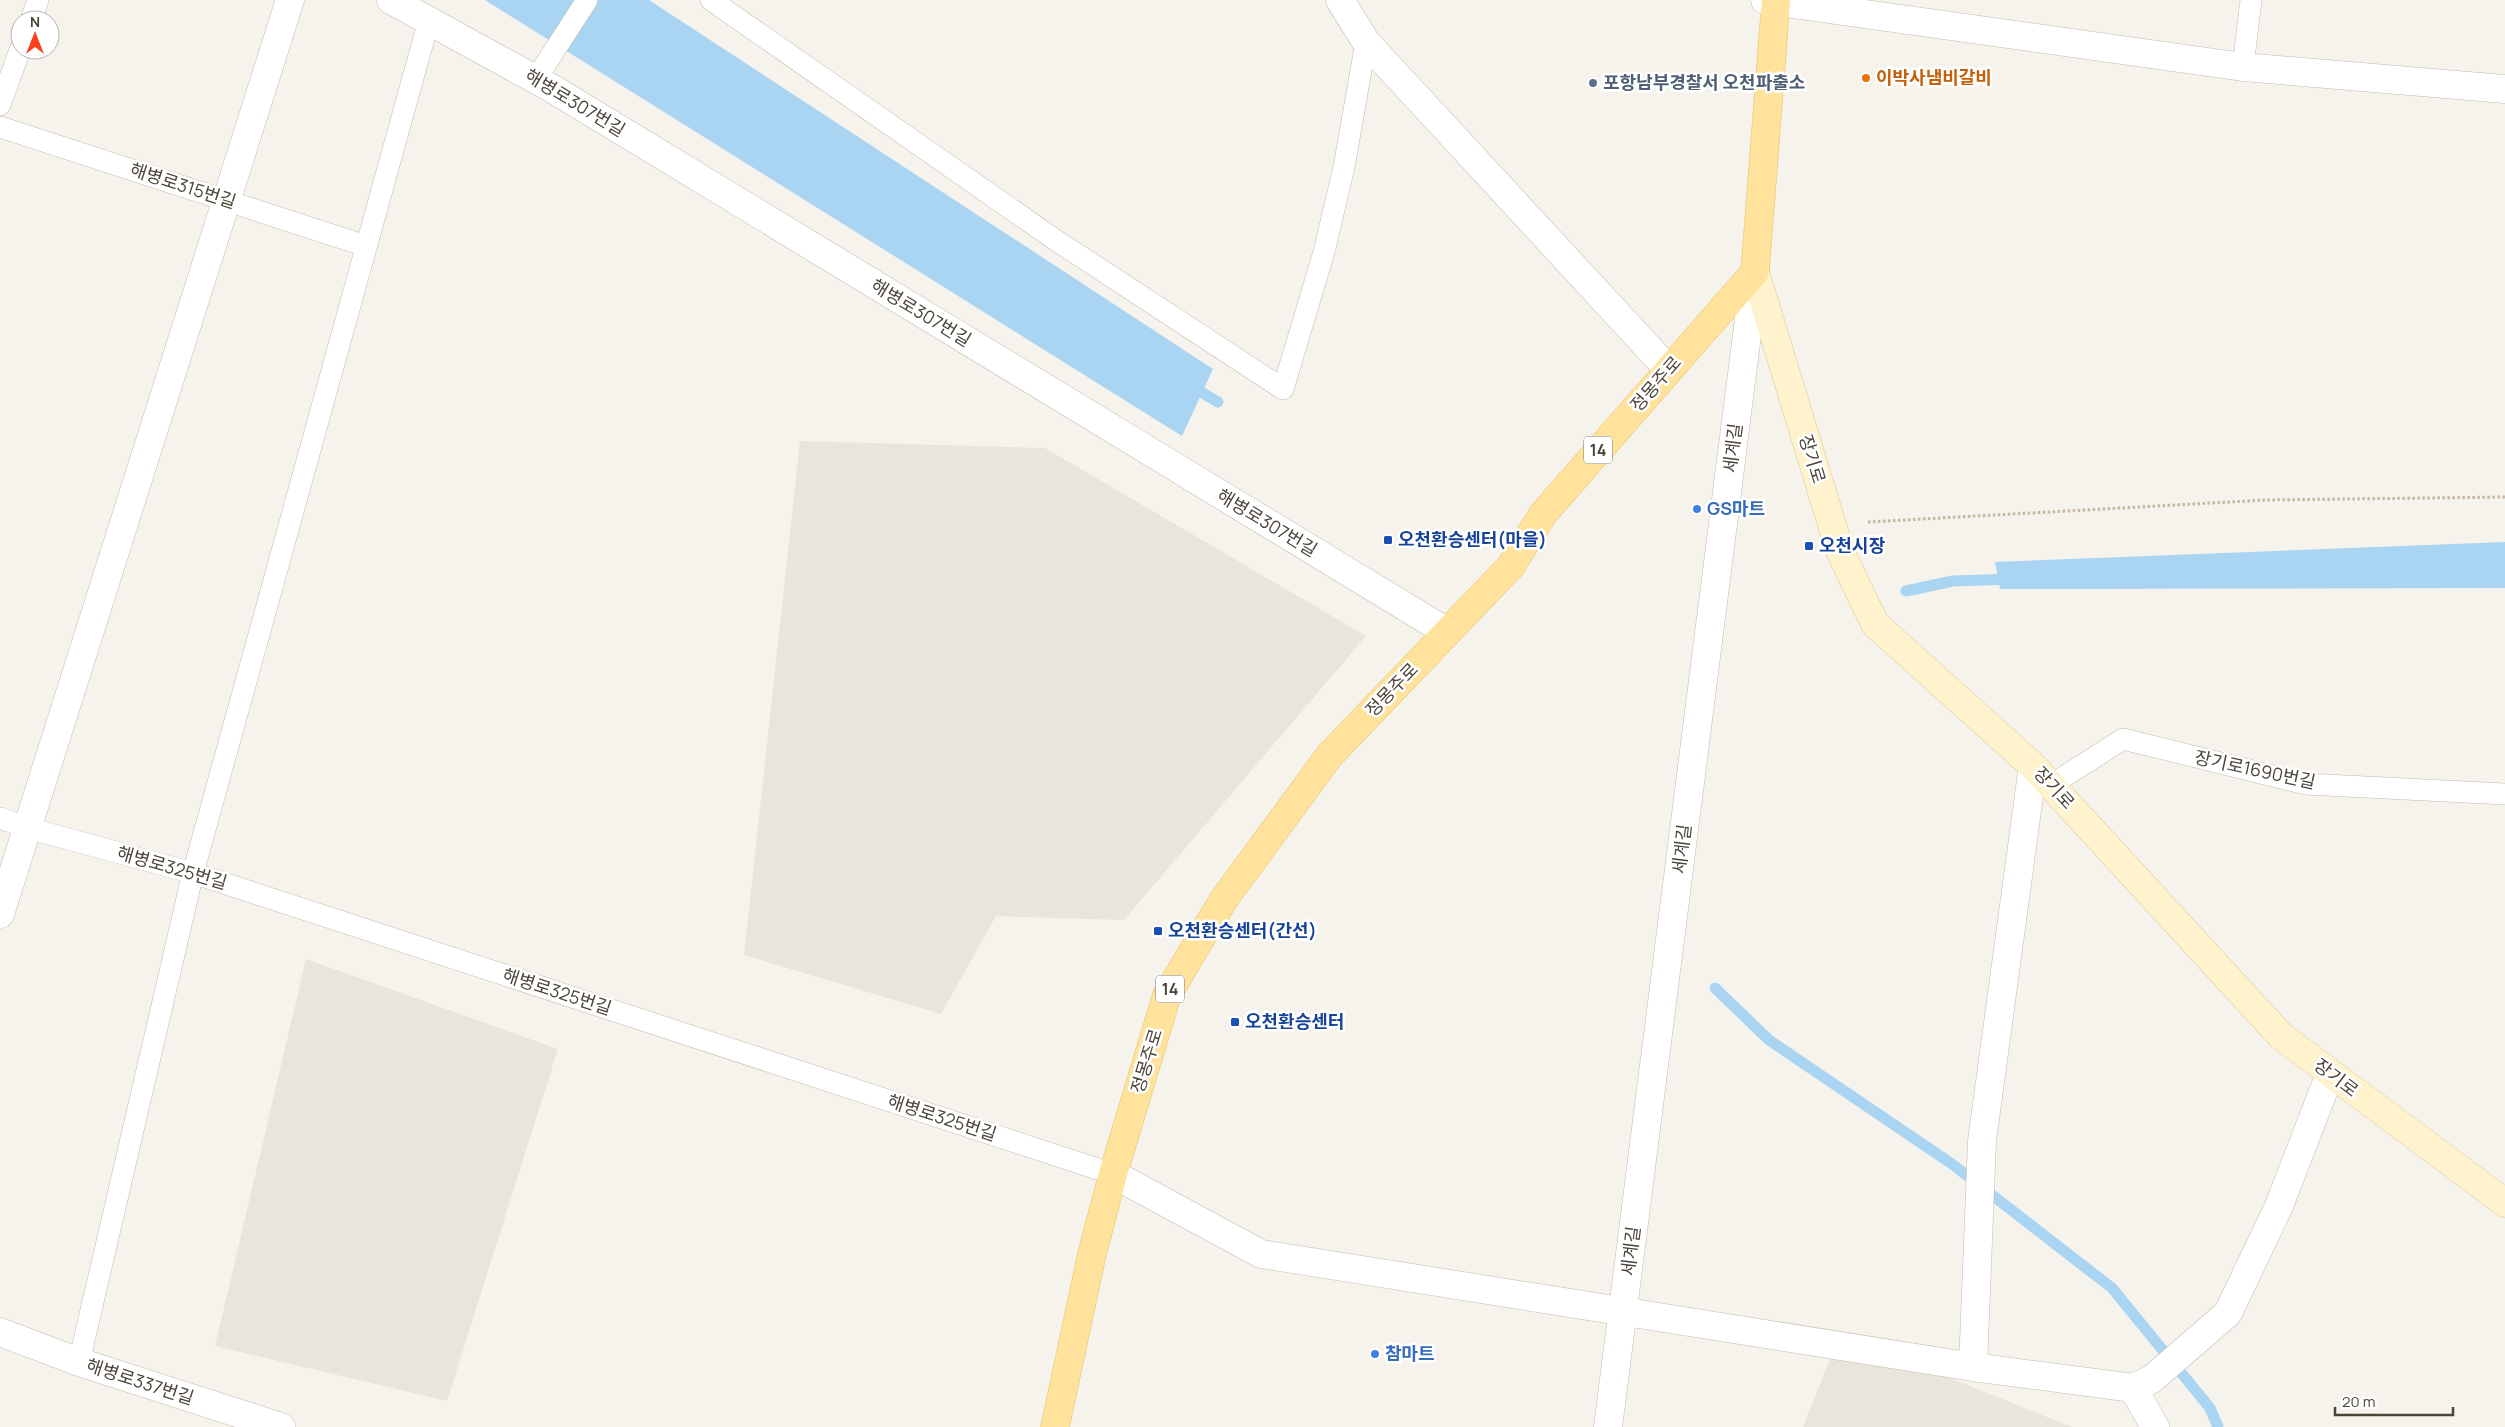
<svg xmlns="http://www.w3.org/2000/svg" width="2505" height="1427" font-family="Manrope,'Noto Sans KR',sans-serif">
<rect width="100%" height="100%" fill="#f6f3ec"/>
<!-- residential -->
<path fill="#eae5da" d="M800 441 1045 448 1366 636 1124 920 996 916 941 1014 744 955Z
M306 959 558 1049 447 1401 215 1346Z
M1840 1334 2072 1427H1803Z"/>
<!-- water -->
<path fill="#a9d4f2" d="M485 0H649L1213 369 1182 436Z
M2505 542V588L2000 589 1995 562Z"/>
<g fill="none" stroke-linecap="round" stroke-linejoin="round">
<!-- stream -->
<path stroke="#a9d4f2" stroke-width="11" d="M1189 385 1218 402
M1906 591 1953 581 2013 579
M1715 988 1769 1040 1952 1164 2112 1288 2210 1408 2218 1427"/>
<!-- service casing -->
<g stroke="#c2bbae" stroke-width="22">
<path id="service" d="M711 0 1054 239 1283 389 1324 252 1344 167 1366 42
M31 20 38 0
M2243 67 2251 0
M536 79 587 0
M0 105 20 50
M0 127 366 246
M2051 785 2123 739 2306 784 2505 794
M0 818 28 828 193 873 1113 1174
M79 1362 193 873 429 20"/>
</g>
<!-- minor casing -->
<g stroke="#c2bbae" stroke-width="29">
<path id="minor" d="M391 0 553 89 1447 632
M1340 0 1366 42 1669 370
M0 914 290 0
M1113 1174 1261 1254 1973 1367 2133 1388 2152 1379 2228 1313 2279 1206 2330 1074
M0 1332 79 1362 281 1427
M1973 1367 1982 1141 2033 766
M2133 1388 2155 1427
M1608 1427 1755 272"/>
</g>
<!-- tertiary casing -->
<g stroke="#c2bbae" stroke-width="29">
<path id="tertiary" d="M1765 0 2243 67 2505 89"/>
</g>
<!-- secondary casing -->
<g stroke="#d6c79b" stroke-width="29">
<path id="secondary" d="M1755 272 1840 551 1875 624 2033 766 2281 1036 2505 1203"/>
</g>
<!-- primary casing -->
<g stroke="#e6c16a" stroke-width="29">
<path id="primary" d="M1055 1427 1092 1254 1113 1174 1167 995 1224 899 1330 755 1511 566 1543 514 1755 272 1776 0"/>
</g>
<!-- path -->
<path stroke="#c4b79f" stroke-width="3" stroke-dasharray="2.5 2.5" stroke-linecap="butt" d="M1868 522 2266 500 2505 497"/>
<!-- service -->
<use href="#service" stroke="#fff" stroke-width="21"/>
<!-- minor -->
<use href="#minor" stroke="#fff" stroke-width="28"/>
<!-- tertiary -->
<use href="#tertiary" stroke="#fff" stroke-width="28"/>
<!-- secondary -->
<use href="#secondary" stroke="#fff3cd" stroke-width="28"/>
<!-- primary -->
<use href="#primary" stroke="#ffe39c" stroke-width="28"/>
</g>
<!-- markers -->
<circle fill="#e8710a" stroke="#fff" stroke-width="2" cx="1866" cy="78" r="5"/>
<circle fill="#5c6f8a" stroke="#fff" stroke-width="2" cx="1593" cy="83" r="5"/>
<g fill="#3f7fe0" stroke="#fff" stroke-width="2">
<circle cx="1697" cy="509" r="5"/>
<circle cx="1375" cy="1354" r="5"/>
</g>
<g fill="#1a4fb4" stroke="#fff" stroke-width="2">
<rect x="1383" y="535" width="10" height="10" rx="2.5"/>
<rect x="1804" y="541" width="10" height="10" rx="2.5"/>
<rect x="1153" y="926" width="10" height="10" rx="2.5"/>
<rect x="1230" y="1017" width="10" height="10" rx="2.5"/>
</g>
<g text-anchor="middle" stroke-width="5" stroke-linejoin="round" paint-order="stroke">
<!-- shield labels -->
<g fill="#fff" stroke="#817c74" stroke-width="1">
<rect x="1584" y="436.5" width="28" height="27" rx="4"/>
<rect x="1156" y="975.5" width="28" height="27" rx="4"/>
</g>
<g font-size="16" font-weight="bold" fill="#4b4439">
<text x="1598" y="456">14</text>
<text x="1170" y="995">14</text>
</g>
<!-- food labels -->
<g font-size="18" font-weight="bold" fill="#c56008" stroke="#fff" text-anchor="start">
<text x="1876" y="84">이박사냄비갈비</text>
</g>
<!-- service labels -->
<g font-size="18" font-weight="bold" fill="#4e5e75" stroke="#fff" text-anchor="start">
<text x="1603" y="89">포항남부경찰서 오천파출소</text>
</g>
<!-- street labels -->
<g font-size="18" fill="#4b4439" stroke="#fff">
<text transform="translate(575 103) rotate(31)" y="6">해병로307번길</text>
<text transform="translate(183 186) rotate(18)" y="6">해병로315번길</text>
<text transform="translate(921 313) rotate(31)" y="6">해병로307번길</text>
<text transform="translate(1656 384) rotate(-49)" y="6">정몽주로</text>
<text transform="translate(1733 448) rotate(-83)" y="6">세계길</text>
<text transform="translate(1812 459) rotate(73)" y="6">장기로</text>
<text transform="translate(1267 523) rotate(31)" y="6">해병로307번길</text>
<text transform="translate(1392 690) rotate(-46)" y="6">정몽주로</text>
<text transform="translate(2255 770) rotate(12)" y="6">장기로1690번길</text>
<text transform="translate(2054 788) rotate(47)" y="6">장기로</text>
<text transform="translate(1682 849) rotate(-83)" y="6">세계길</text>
<text transform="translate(172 868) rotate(16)" y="6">해병로325번길</text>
<text transform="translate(557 992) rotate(18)" y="6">해병로325번길</text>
<text transform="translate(1147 1061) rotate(-73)" y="6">정몽주로</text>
<text transform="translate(2336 1078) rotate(37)" y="6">장기로</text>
<text transform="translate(942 1118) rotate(18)" y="6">해병로325번길</text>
<text transform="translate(1631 1251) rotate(-83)" y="6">세계길</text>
<text transform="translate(140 1382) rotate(18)" y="6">해병로337번길</text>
</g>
<!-- shop labels -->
<g font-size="18" font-weight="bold" fill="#366cbe" stroke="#fff" text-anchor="start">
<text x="1707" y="515">GS마트</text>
<text x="1385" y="1360">참마트</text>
</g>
<!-- transit labels -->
<g font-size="18" font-weight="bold" fill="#164399" stroke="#fff" text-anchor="start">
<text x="1398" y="546">오천환승센터(마을)</text>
<text x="1819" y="552">오천시장</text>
<text x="1168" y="937">오천환승센터(간선)</text>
<text x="1245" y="1028">오천환승센터</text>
</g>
</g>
<!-- north arrow -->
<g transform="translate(35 35)"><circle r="24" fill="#ffffff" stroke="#b7b4b0"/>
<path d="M0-4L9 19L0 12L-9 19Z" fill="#fc3f1d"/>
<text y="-8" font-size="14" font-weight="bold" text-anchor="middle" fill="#4b4439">N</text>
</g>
<!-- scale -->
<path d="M2335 1407v8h118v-8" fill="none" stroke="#4b4439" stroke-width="2.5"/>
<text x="2342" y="1407" font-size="15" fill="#4b4439" stroke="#ffffff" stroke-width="4" paint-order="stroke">20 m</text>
</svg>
